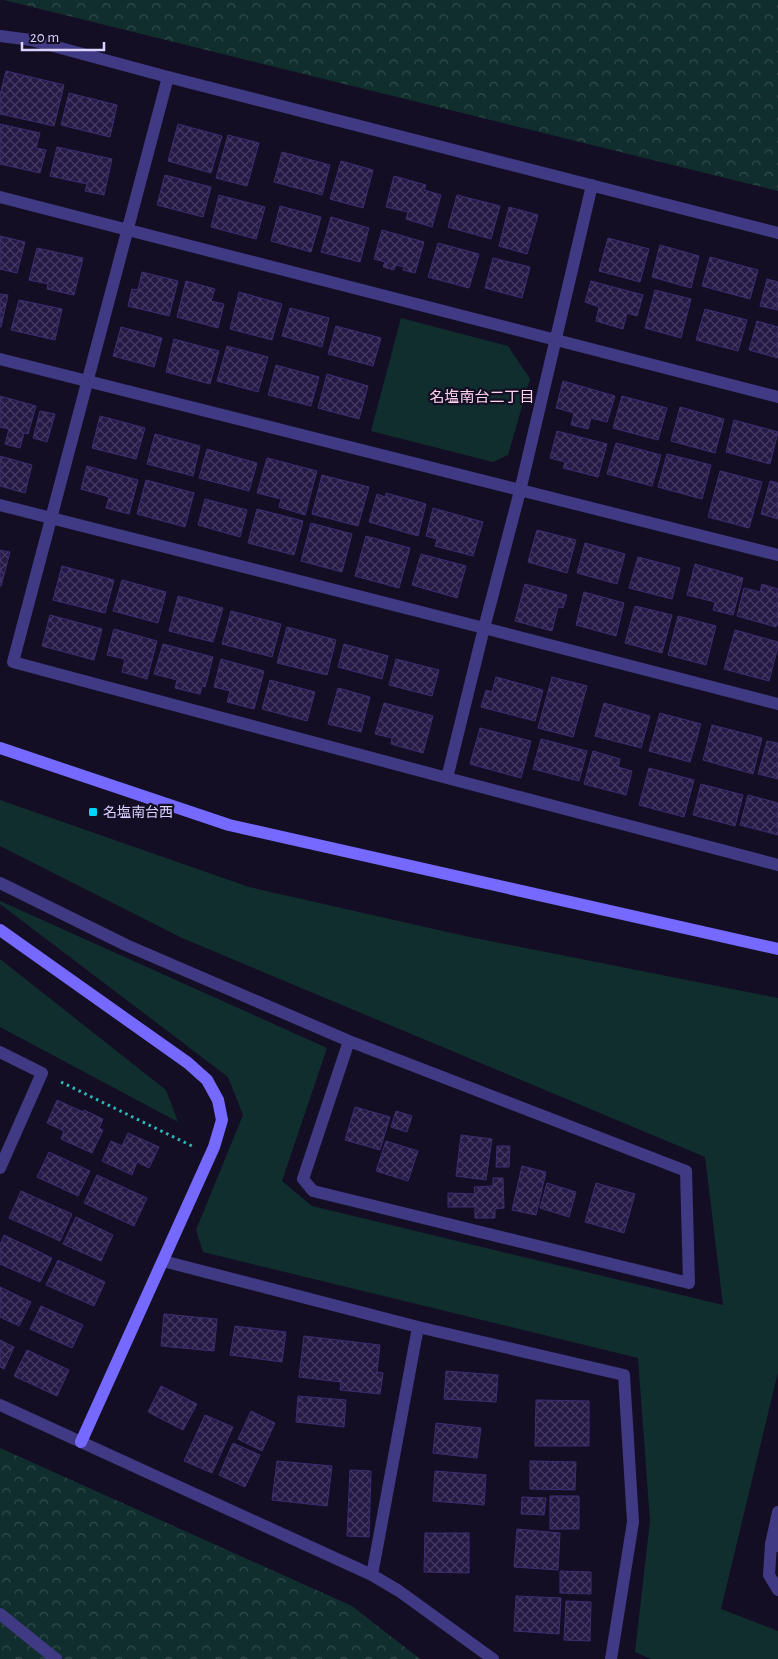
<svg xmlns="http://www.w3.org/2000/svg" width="778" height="1659" font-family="'Alegreya Sans','Noto Sans JP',sans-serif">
<defs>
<pattern id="forest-crowns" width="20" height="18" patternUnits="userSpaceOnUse" patternTransform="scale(1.25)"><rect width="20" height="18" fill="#112e2e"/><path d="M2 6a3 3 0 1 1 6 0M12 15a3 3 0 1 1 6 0" fill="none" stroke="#334b4d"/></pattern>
<pattern id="building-cross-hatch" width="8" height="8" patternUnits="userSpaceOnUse" patternTransform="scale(1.25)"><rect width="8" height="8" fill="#251a46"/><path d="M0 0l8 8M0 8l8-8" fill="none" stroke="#443a62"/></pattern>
</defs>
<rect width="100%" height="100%" fill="#130e24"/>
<!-- green -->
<path fill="#112e2e" d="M401 318 508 346 530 379 508 455 493 462 371 431Z
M0 800 249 887 465 936 778 998V1372L721 1609 778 1631V1659H651L635 1652 650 1521 638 1358 203 1252 196 1230 243 1115 228 1077 0 904V901L327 1048 282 1181 312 1206 723 1305 705 1157 182 938 0 846Z
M0 959 166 1090 178 1122 0 1027Z"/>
<!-- forest -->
<path fill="url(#forest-crowns)" d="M4 0H778V191Z
M0 1448 352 1606 420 1659H0Z"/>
<!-- building -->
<path fill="url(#building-cross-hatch)" stroke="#3e2c72" d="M6 71 64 85 54 126 0 114V95Z
M69 93 117 105 110 137 61 125Z
M0 124 40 133 36 148 46 150 40 173 0 164Z
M178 124 222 136 211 173 168 161Z
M228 135 259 143 247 186 216 178Z
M57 147 112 159 104 195 85 191 87 184 50 176Z
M282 152 330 165 322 195 274 182Z
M341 161 373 170 363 208 330 199Z
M165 175 211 187 203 217 157 205Z
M394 176 426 185 424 190 441 195 432 227 406 219 408 212 386 207Z
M219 195 265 207 256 239 211 227Z
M457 195 500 206 491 239 448 227Z
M280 206 321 217 311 252 271 241Z
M509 207 538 215 527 254 499 246Z
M331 217 369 228 360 262 321 252Z
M382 230 424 242 415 273 403 270 404 267 396 265 394 270 383 267 385 262 374 259Z
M0 236 25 242 17 273 0 269Z
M608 238 649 249 640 282 599 271Z
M438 243 479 254 469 288 428 277Z
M660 245 699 256 691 288 652 277Z
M37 248 83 258 74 295 47 289 48 284 29 280Z
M710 257 758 270 750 299 702 286Z
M493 258 530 267 522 298 485 288Z
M142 272 178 281 169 316 128 306 132 289 138 290Z
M767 279 778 282V310L760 306Z
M186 281 215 289 211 301 224 304 218 328 177 317Z
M591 281 643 295 637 316 627 313 623 329 596 321 599 307 585 302Z
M655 290 691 299 681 338 645 328Z
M239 292 282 304 272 340 230 329Z
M0 294 8 295 1 327H0Z
M19 300 62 309 55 340 11 330Z
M290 308 329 318 322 347 282 336Z
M705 309 747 320 738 351 696 340Z
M757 321 778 327V358L749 350Z
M336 326 381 338 373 366 328 354Z
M121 327 162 338 154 367 113 356Z
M174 339 219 351 210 384 166 372Z
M227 346 268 357 258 392 217 381Z
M276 365 319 377 311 406 268 395Z
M327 374 368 386 359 419 318 408Z
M563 381 615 396 607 422 591 418 588 429 571 425 574 413 556 408Z
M0 396 36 406 28 434 24 433 20 448 5 444 9 429 0 427Z
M622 396 667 408 658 440 613 428Z
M680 407 724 419 715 453 671 441Z
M40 411 55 414 47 442 33 438Z
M100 416 145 428 136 459 92 448Z
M734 420 778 432 770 464 726 452Z
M557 431 607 444 598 477 563 468 565 462 550 458Z
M155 434 200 446 193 476 147 464Z
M616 443 661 455 652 486 607 474Z
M207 449 257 463 249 491 199 478Z
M667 454 711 465 702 499 658 487Z
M0 456 32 465 25 493 0 486Z
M267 458 317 471 305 515 279 507 281 499 257 493Z
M87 466 138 480 129 514 106 508 109 497 81 489Z
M720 471 762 482 749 528 708 517Z
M322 475 369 487 358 526 312 514Z
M146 480 194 493 185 527 137 514Z
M770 481 778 483V519L761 514Z
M386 493 426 504 418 536 369 522 377 494 385 497Z
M205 499 247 510 240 537 198 525Z
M433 508 483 522 473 556 435 546 437 539 426 536Z
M257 509 303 521 294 555 248 543Z
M311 523 352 534 342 572 301 561Z
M537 530 576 540 567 573 528 562Z
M366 536 410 548 399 588 355 576Z
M585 543 625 554 617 584 577 573Z
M0 550 10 552 1 586H0Z
M421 554 466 566 457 598 412 585Z
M638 557 680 568 672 599 629 588Z
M695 564 743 578 733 615 713 610 715 602 687 595Z
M62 566 114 580 105 613 53 600Z
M122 580 166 592 158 623 113 611Z
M525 584 567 595 563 608 558 607 552 631 515 621Z
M762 584 778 589V621L776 627 737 616 744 588 760 592Z
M584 592 624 603 616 636 576 625Z
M178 596 223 608 213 642 169 631Z
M635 606 672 615 662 653 625 643Z
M231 611 281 624 272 657 222 644Z
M50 615 102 629 94 660 42 646Z
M678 616 716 626 706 665 668 655Z
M287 627 336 640 327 675 277 663Z
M114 629 157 641 147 679 122 672 125 659 107 655Z
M735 630 778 642V647L769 681 724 669Z
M163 644 213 657 205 687 202 686 200 694 175 688 177 680 154 674Z
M344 644 388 656 382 679 338 667Z
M221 659 264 671 254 709 227 702 230 691 214 687Z
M396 659 439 670 432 696 389 685Z
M496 677 543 690 535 721 481 707 486 690 492 692Z
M552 677 587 686 573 737 538 728Z
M270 680 315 692 307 721 262 709Z
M338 688 370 697 361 732 328 724Z
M384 703 433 716 423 753 391 744 392 738 375 734Z
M604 703 650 716 641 748 595 736Z
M660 713 701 724 690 762 649 751Z
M712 725 762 738 753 774 703 760Z
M480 728 531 741 521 778 470 764Z
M541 739 587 751 579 781 533 769Z
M767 741 778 743V779L758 774Z
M593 751 620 759 618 767 632 771 626 795 584 784Z
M649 768 694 780 684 817 639 805Z
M701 784 743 795 735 826 693 815Z
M748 795 778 803V835L740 825Z
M57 1100 83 1112 84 1110 103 1119 99 1128 103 1130 92 1153 61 1139 64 1131 47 1123Z
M355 1107 390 1117 380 1150 345 1140Z
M396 1111 412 1116 407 1132 391 1127Z
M128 1133 159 1147 149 1168 137 1162 132 1175 102 1161 111 1141 122 1146Z
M461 1135 492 1139 486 1180 456 1176Z
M386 1141 418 1151 408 1181 376 1171Z
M497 1146H510L509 1167H496Z
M49 1152 90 1171 78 1196 37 1177Z
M522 1166 546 1172 536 1215 512 1210Z
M97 1175 147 1198 134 1226 84 1203Z
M493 1178H503L504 1208 495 1209V1218H475V1207H448V1193L475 1194 474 1187 493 1186Z
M547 1183 576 1192 569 1217 540 1208Z
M596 1183 635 1194 624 1233 585 1222Z
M21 1191 72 1214 60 1241 9 1218Z
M76 1217 113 1235 101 1261 63 1244Z
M4 1235 52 1258 40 1282 0 1264V1245Z
M58 1260 105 1282 94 1306 46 1285Z
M0 1287 31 1302 19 1326 0 1317Z
M41 1306 83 1325 72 1348 30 1329Z
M164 1314 217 1319 214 1351 161 1346Z
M235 1326 286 1332 282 1362 230 1355Z
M304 1336 380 1345 377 1372 383 1373 380 1394 340 1390 341 1382 299 1377Z
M0 1340 14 1347 4 1369 0 1367Z
M27 1350 69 1370 57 1396 14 1376Z
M446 1371 498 1375 496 1402 444 1399Z
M161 1386 197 1404 183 1430 148 1412Z
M298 1396 346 1400 344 1427 296 1422Z
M536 1400 589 1401V1446H535Z
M251 1411 275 1423 262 1451 238 1439Z
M205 1415 233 1427 212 1473 184 1461Z
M436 1423 481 1428 477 1458 433 1453Z
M233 1443 260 1455 245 1487 219 1475Z
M277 1461 332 1466 327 1506 272 1500Z
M530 1461 576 1462 575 1490 530 1489Z
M350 1470 371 1471 369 1537 347 1536Z
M435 1471 486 1475 484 1505 433 1501Z
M550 1496H579V1529H550Z
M522 1497 546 1498 544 1515 521 1514Z
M517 1529 560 1533 558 1570 514 1567Z
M425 1533H469V1573L424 1572Z
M560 1571 591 1572V1594L560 1593Z
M516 1596 561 1598 559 1634 514 1631Z
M566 1601 591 1602 590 1641 564 1640Z"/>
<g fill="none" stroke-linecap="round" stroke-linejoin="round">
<!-- path -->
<path stroke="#2eb7b7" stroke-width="3" stroke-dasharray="2.5 4" stroke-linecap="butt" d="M61 1082 192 1146"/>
<!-- lane -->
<path stroke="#403984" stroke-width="12" d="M0 1614 56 1659"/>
<!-- street -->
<path stroke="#403984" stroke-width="12" d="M0 36 31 40 168 77 778 233
M168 77 13 662 447 778 778 865
M0 197 778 397
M0 359 778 555
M0 505 484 628 778 704
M447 778 484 628 520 491 592 185
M0 883 126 945 349 1041 686 1171 689 1283 313 1191 303 1179 349 1041
M0 1052 42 1073 0 1168
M163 1261 418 1327 624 1375 633 1522 611 1659
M0 1405 372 1575 399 1591 493 1659
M778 1512 771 1544 778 1546
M771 1544 769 1575 778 1590
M372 1575 418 1327"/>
<!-- secondary -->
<path stroke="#7569ff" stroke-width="12" d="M0 748 229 825 778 949
M0 930 188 1063 207 1080 218 1100 222 1120 214 1147 81 1442"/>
</g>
<!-- markers -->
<rect fill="#00d5fd" stroke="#130e24" stroke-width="2" x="88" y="807" width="10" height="10" rx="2.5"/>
<g text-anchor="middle" stroke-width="4.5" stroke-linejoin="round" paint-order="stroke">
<!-- poi labels -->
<g font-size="14" fill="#dad2ff" stroke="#130e24" text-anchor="start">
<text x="103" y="817">名塩南台西</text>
</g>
<!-- neighbourhood labels -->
<g font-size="15" fill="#ffd4ed" stroke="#130e24">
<text x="482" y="402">名塩南台二丁目</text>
</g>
</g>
<!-- scale -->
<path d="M22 42v8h82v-8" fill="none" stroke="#dad2ff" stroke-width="2.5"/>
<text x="30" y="42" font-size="15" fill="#dad2ff" stroke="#130e24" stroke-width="4" paint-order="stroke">20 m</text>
</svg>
